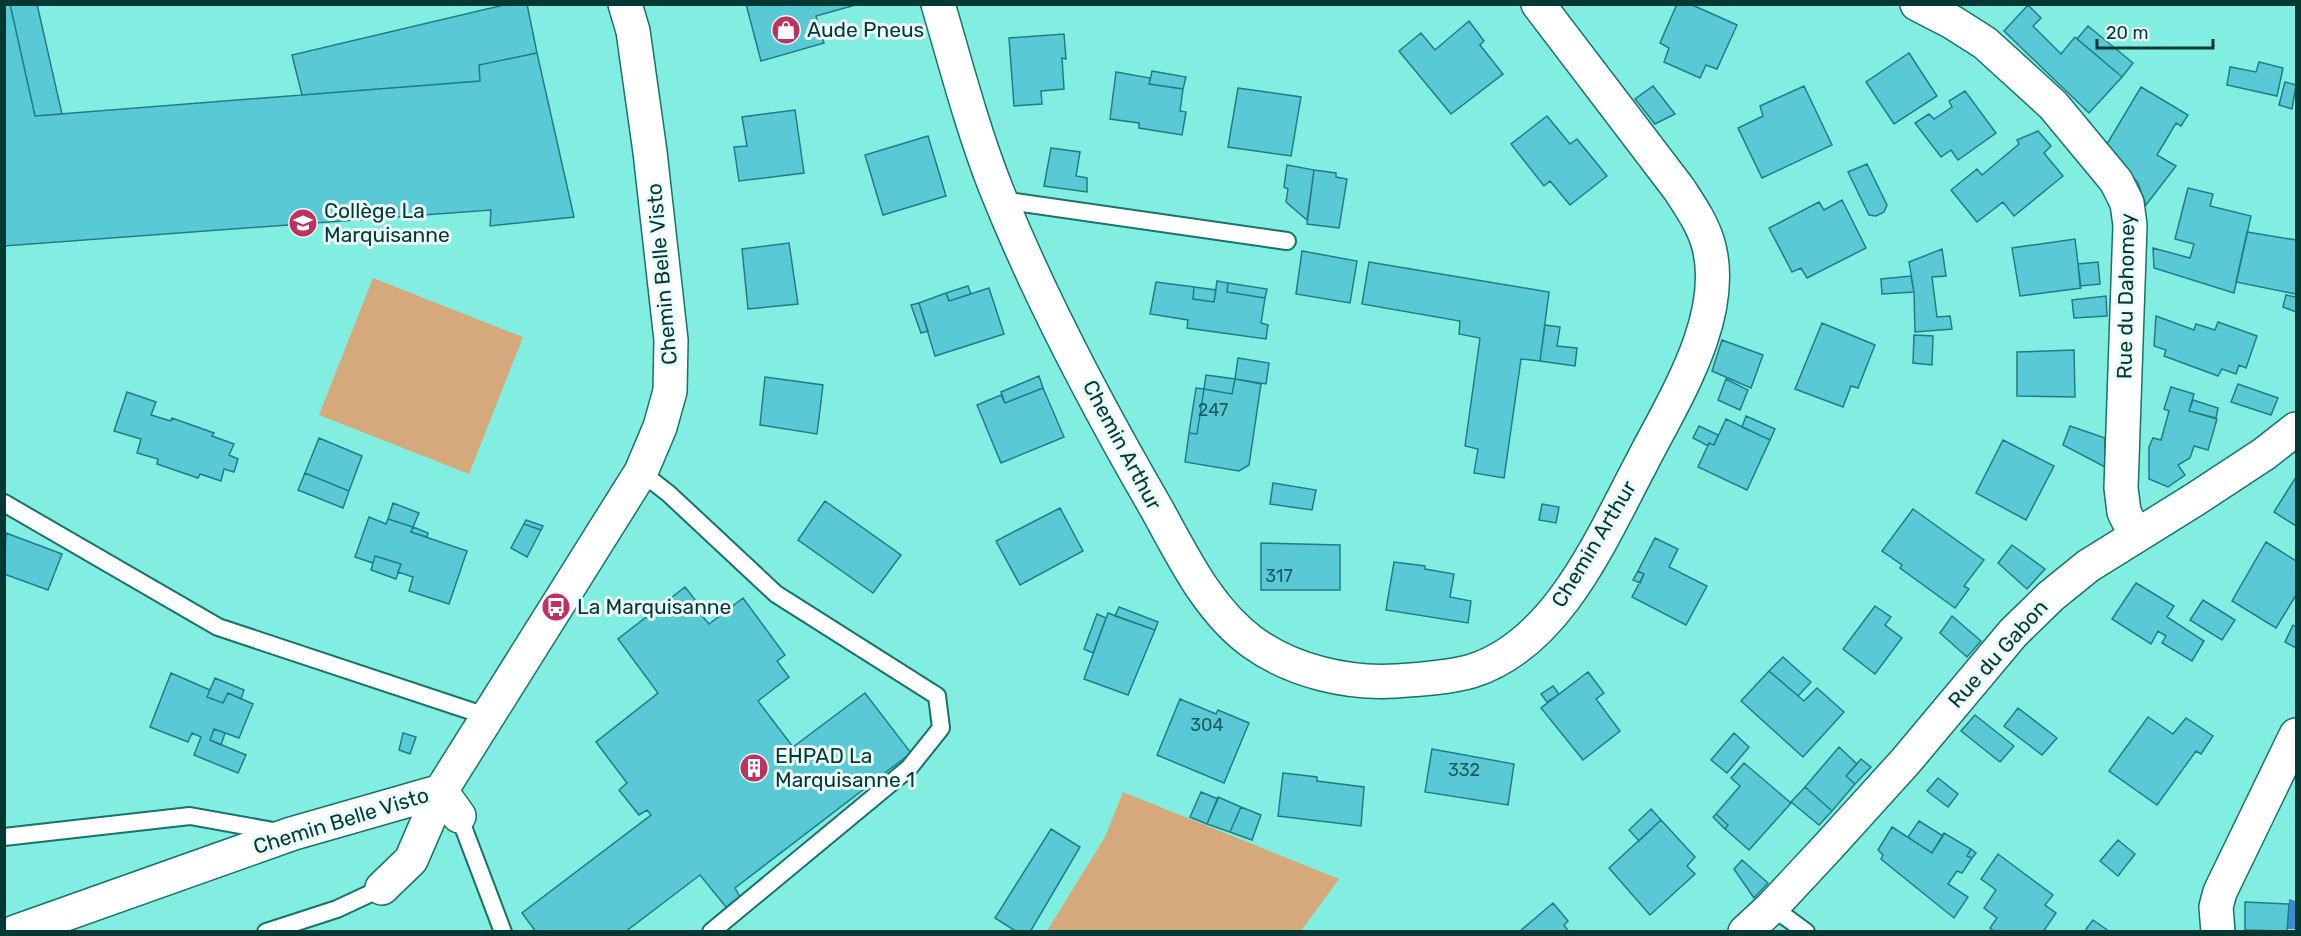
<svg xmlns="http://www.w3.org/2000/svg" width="2301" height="936" font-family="Rubik,sans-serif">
<rect width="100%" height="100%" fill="#81eee1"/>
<!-- green -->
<path fill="#d6a97c" d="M373 278 523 337 469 474 319 415Z
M1123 792 1339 879 1301 931H1047L1105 837Z"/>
<!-- water -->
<path fill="#3a8ed0" d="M2289 899 2296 901V929H2287Z"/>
<!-- building -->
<path fill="#59c9d6" stroke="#227c86" stroke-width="1.5" d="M4 4H10L35 116 480 81 479 65 537 53 574 217 490 226 491 210 4 246Z
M10 4H37L62 114 35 116Z
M508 4H527L537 53 479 65 480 81 302 95 292 55Z
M746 4H859L816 16 824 43 761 61Z
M1677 4H1690L1737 25 1717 69 1706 65 1700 78 1664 62 1669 48 1660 43Z
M2028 5 2041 18 2033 26 2061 54 2075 37 2122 77 2089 113 2004 31Z
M1469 21 1484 41 1480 45 1503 74 1451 114 1399 51 1421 33 1435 50Z
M2088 26 2133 63 2122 77 2077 39Z
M1064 34 1066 59 1062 58 1064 89 1041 91 1042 104 1014 106 1009 38Z
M1909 53 1937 96 1894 124 1866 82Z
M2259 62 2283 68 2277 96 2227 85 2230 67 2256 72Z
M1152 71 1186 77 1183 89 1149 84Z
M1116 72 1150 78 1149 84 1183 89 1180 111 1186 112 1182 135 1139 128V123L1110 119Z
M2285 82 2296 85 2292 109 2279 105Z
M1653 86 1675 114 1655 124 1635 99Z
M1804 86 1832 145 1762 178 1738 128 1763 116 1760 106Z
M2141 87 2188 115 2181 126 2176 123 2157 155 2176 166 2146 205 2138 183 2107 144Z
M1238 88 1301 97 1291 156 1228 147Z
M1965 91 1996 133 1958 160 1951 150 1941 157 1915 123 1929 114 1934 119 1952 107 1949 101Z
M795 110 804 173 739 181 734 147 747 146 742 117Z
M1547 116 1570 144 1577 139 1607 176 1570 205 1550 181 1544 186 1511 144Z
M2038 131 2051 146 2044 153 2063 176 2014 216 2003 202 1977 222 1951 190 1977 169 1982 175 2019 144 2017 140Z
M928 136 946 196 883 215 865 155Z
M1051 148 1080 152 1076 176 1087 178V192L1044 186Z
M1867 164 1887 205 1884 212 1876 216 1869 215 1848 172Z
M1287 165 1314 170 1307 220 1286 202 1288 189 1284 187Z
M1314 170 1336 173V177L1347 179 1339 228 1307 224Z
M2188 188 2213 194 2210 206 2251 216 2234 293 2154 268 2153 248 2190 258 2194 244 2175 239Z
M1842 200 1866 248 1807 278 1801 268 1792 272 1769 228 1819 202 1824 210Z
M2247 232 2296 240V294L2236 282Z
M2075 239 2081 288 2020 296 2012 248Z
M789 243 798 304 748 309 742 249Z
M1942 249 1946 276 1932 277 1937 317 1950 316 1952 329 1915 332 1914 292 1909 262Z
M1302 251 1357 261 1350 303 1296 294Z
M1369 262 1549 292 1540 361 1521 359 1504 478 1474 473 1478 449 1465 446 1480 338 1459 334 1460 321 1362 304Z
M2098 262 2100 284 2080 286 2078 264Z
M1911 276 1914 292 1882 294 1881 279Z
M1217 281 1228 283 1227 292 1265 298 1261 323 1268 325 1266 339 1187 328 1188 320 1150 314 1156 282 1194 287 1193 299 1214 302Z
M1228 283 1267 289 1265 298 1227 292Z
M968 286 971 294 949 301 946 293Z
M1194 287 1216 290 1214 302 1193 299Z
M989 288 1004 334 935 356 919 303 946 293 949 301Z
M2286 295 2296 297V312L2283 307Z
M2106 296 2107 316 2074 318 2072 300Z
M919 303 928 331 921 333 911 305Z
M2156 316 2194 330 2196 324 2215 330 2218 322 2257 336 2246 368 2239 365 2236 374 2222 369 2218 376 2164 356 2166 350 2154 346Z
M1822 323 1875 345 1858 388 1851 386 1843 407 1795 389Z
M1545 325 1560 327 1557 346 1577 348 1575 366 1540 361Z
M1914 335 1933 336 1932 365 1913 363Z
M1722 340 1763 355 1751 388 1712 371Z
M2074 350 2075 397 2017 396V352Z
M1238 358 1269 363 1266 384 1235 379Z
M1206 375 1235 379 1232 394 1204 389Z
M1039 376 1043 388 1005 403 1001 392Z
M765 377 823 385 817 434 760 425Z
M1235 379 1261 384 1249 465 1239 471 1185 462 1189 433 1197 434 1204 389 1232 394Z
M1726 379 1748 390 1740 410 1718 400Z
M2238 384 2278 398 2271 415 2231 402Z
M2171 387 2194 394 2189 411 2217 419 2208 450 2194 446 2190 458 2178 465 2185 475 2168 487 2149 479V447L2153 438 2161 440 2169 411 2164 409Z
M1043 388 1064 437 1001 463 977 405 1001 395 1005 403Z
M1196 388 1204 389 1197 434 1189 433Z
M127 392 156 402 151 415 171 421 172 418 214 433 212 436 234 444 229 455 238 459 234 472 224 469 221 481 200 474 198 478 157 464 158 459 137 453 141 439 114 431Z
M2193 400 2218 408 2216 418 2189 411Z
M1746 416 1775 429 1770 440 1742 427Z
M1726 419 1770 440 1747 490 1698 467 1709 443 1714 445Z
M1699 426 1718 435 1714 445 1709 443 1708 446 1693 438Z
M2070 426 2105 438V467L2063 445Z
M319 438 362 456 349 491 305 473Z
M2003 440 2054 466 2026 520 1976 493Z
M305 473 349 491 343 508 298 490Z
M2296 477V526L2274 512Z
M1273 483 1316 490 1312 510 1270 504Z
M825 501 901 555 873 593 798 540Z
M393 503 419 513 413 527 388 519Z
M1542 504 1559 507 1556 523 1539 520Z
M1060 508 1083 551 1020 585 996 541Z
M1913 509 1984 560 1964 586 1969 589 1955 608 1900 568 1902 565 1882 551Z
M369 517 386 524 388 519 413 527 411 532 467 551 449 604 409 591 413 577 398 572 401 564 375 556 373 563 355 557Z
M526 520 543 526 541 530 524 524Z
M524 524 541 530 527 557 511 548Z
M413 527 428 533 427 537 411 532Z
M6 533 62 554 48 590 4 574Z
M1655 538 1678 549 1669 567 1707 586 1686 625 1632 597 1644 574 1638 571Z
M2266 542 2296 561V595L2276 628 2232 601Z
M1261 543 1340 545V590H1261Z
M2012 545 2045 569 2027 589 1998 563Z
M375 556 401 564 396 579 371 570Z
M1394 562 1425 566V569L1454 574 1450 597 1471 601 1468 623 1386 610Z
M1638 571 1644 574 1640 583 1633 580Z
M2136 583 2174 606 2167 617 2204 641 2192 661 2162 643 2166 636 2158 631 2151 644 2112 619Z
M685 587 700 606 696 609 709 624 743 598 785 655 777 661 789 677 758 701 793 747 865 693 911 753 735 888 740 897 726 907 700 875 625 932H536L522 913 651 815 647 810 639 815 619 790 627 783 596 742 658 693 618 639Z
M2203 600 2235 620 2222 640 2190 620Z
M1875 606 1891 617 1885 625 1902 638 1875 674 1843 649Z
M1119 607 1158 622 1155 630 1115 616Z
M1108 613 1155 630 1128 695 1084 679Z
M1097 614 1106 618 1093 653 1084 649Z
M1952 616 1981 641 1967 657 1940 633Z
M2293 625 2296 627V648L2285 642Z
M1783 657 1811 682 1798 696 1769 671Z
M1769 671 1804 701 1817 688 1844 712 1803 757 1741 701Z
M1588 672 1604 693 1596 699 1620 731 1583 760 1541 708Z
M171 673 210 690 207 697 223 703 228 693 253 704 239 738 214 729 210 740 246 755 238 773 194 755 201 737 192 733 188 742 150 727Z
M215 678 244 690 241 699 228 693 223 703 207 697Z
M1553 686 1559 694 1547 702 1541 694Z
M1180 699 1216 714 1218 710 1249 723 1224 783 1157 755Z
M2018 708 2057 738 2042 755 2004 726Z
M1975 715 2014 746 2000 762 1961 731Z
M2148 717 2173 734 2186 718 2213 736 2201 754 2196 751 2157 805 2109 771Z
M214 729 225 733 221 745 210 740Z
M403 733 416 737 410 754 399 750Z
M1734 733 1749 747 1727 773 1711 760Z
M1839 747 1857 764 1846 776 1855 784 1832 811 1805 787Z
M1432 749 1514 764 1508 805 1425 792Z
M1861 759 1871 767 1855 784 1846 776Z
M1744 763 1791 803 1749 850 1725 829 1728 825 1716 814 1740 786 1731 778Z
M1283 773 1317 777V781L1364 787 1361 826 1278 816Z
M1938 778 1958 794 1948 807 1927 791Z
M1805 787 1832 811 1819 825 1791 802Z
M1201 792 1218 799 1207 824 1190 817Z
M1218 797 1241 807 1230 832 1207 824Z
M1241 807 1261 815 1252 840 1230 832Z
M1651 809 1661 820 1639 841 1629 830Z
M1716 814 1728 825 1725 829 1713 817Z
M1661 820 1695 857 1687 866 1695 874 1650 915 1609 868Z
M1919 821 1943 836 1932 853 1908 837Z
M1892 827 1932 853 1944 833 1971 849 1967 856 1972 858 1962 873 1957 871 1948 884 1968 897 1954 918 1881 859 1883 855 1878 850Z
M1051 829 1080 847 1030 932H1017L995 918Z
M2118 840 2135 854 2118 876 2100 861Z
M1971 849 1976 853 1972 858 1967 856Z
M1998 854 2053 895 2045 905 2056 913 2043 932H1995L1990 928 1997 918 1984 908 1996 890 1981 879Z
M1742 860 1768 883 1754 898 1734 869Z
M2245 902 2289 904 2287 931 2245 930Z
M1553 903 1568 921 1564 925 1569 932H1519Z
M2093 920 2110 932H2089L2086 929Z"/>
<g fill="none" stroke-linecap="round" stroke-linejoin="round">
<!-- service casing -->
<g stroke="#17736b" stroke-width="20">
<path id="service" d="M1001 200 1287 241
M641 472 669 494 776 594 937 696 941 728 909 768 711 932
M4 503 218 627 486 716
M459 816 503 932
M4 837 190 816 279 832
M1772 907 1806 932
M266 932 337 909 382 888"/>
</g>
<!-- minor casing -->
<g stroke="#17736b" stroke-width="36">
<path id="minor" d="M938 4C956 65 972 127 995 186 1039 297 1096 404 1155 506 1182 554 1207 609 1252 642 1292 671 1347 684 1396 681 1421 679 1448 678 1472 671 1558 644 1602 537 1641 464 1673 401 1729 316 1708 243 1702 223 1690 206 1679 189L1538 4
M1917 4 1952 22 1985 43 2053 105 2116 181 2127 203 2130 225 2121 488 2124 512 2136 536
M382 888 411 860 441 791 459 816
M15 932 291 834 441 791 641 472 660 427 670 391 671 340 650 152 633 31 625 4
M1745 932 1772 907 1827 848 1905 762 2013 633 2051 596 2088 566 2194 500 2264 454 2296 429
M2218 932 2216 907 2220 892 2296 735"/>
</g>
<!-- service -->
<use href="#service" stroke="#fff" stroke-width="16"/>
<!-- minor -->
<use href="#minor" stroke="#fff" stroke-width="33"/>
</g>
<!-- icons -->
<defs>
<g id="shop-disc" transform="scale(1.5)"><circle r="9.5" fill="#bf3160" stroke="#eafdfa"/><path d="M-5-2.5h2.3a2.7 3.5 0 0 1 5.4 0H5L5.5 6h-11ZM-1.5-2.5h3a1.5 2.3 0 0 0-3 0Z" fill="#fff"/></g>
<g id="school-disc" transform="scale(1.5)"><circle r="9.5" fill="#bf3160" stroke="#eafdfa"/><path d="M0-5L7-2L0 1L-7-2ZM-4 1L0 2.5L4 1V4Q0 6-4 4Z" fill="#fff"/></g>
<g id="bus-disc" transform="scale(1.5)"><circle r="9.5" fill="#bf3160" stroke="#eafdfa"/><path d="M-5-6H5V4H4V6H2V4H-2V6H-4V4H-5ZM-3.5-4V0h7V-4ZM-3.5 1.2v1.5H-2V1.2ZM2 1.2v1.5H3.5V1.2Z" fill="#fff"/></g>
<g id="building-disc" transform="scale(1.5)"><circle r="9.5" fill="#bf3160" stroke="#eafdfa"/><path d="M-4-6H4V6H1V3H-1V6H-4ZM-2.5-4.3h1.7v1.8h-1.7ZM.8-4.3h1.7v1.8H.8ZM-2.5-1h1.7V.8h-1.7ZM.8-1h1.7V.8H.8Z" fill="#fff"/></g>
</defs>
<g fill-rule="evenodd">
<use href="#shop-disc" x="786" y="30"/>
<use href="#school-disc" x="303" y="223"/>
<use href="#bus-disc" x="556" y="607"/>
<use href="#building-disc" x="754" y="768"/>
</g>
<g text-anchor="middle" stroke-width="6" stroke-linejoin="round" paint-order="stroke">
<!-- number labels -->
<g font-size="18" fill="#195c5c">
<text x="1213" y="416">247</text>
<text x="1279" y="582">317</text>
<text x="1207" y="731">304</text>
<text x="1464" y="776">332</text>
</g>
<!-- poi labels -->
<g font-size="21" fill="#043833" stroke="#eafdfa" text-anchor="start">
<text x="807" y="37">Aude Pneus</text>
<text x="324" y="218">Collège La<tspan x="324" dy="24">Marquisanne</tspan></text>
<text x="577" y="614">La Marquisanne</text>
<text x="775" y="763">EHPAD La<tspan x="775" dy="24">Marquisanne 1</tspan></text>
</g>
<!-- street labels -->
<g font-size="21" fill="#043833" stroke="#eafdfa">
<text transform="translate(662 274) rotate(-95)" y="7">Chemin Belle Visto</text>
<text transform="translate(2126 296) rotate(-89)" y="7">Rue du Dahomey</text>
<text transform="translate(1122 445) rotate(62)" y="7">Chemin Arthur</text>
<text transform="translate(1594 544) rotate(-59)" y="7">Chemin Arthur</text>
<text transform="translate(1998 654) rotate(-48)" y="7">Rue du Gabon</text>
<text transform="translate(341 821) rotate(-17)" y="7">Chemin Belle Visto</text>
</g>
</g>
<!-- border -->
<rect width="2301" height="936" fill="none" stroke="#043833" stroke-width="12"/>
<!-- scale -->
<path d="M2097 39v9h116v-9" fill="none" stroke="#043833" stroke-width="3"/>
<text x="2106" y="39" font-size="18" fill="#043833" stroke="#eafdfa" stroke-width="4.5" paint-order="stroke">20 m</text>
</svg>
